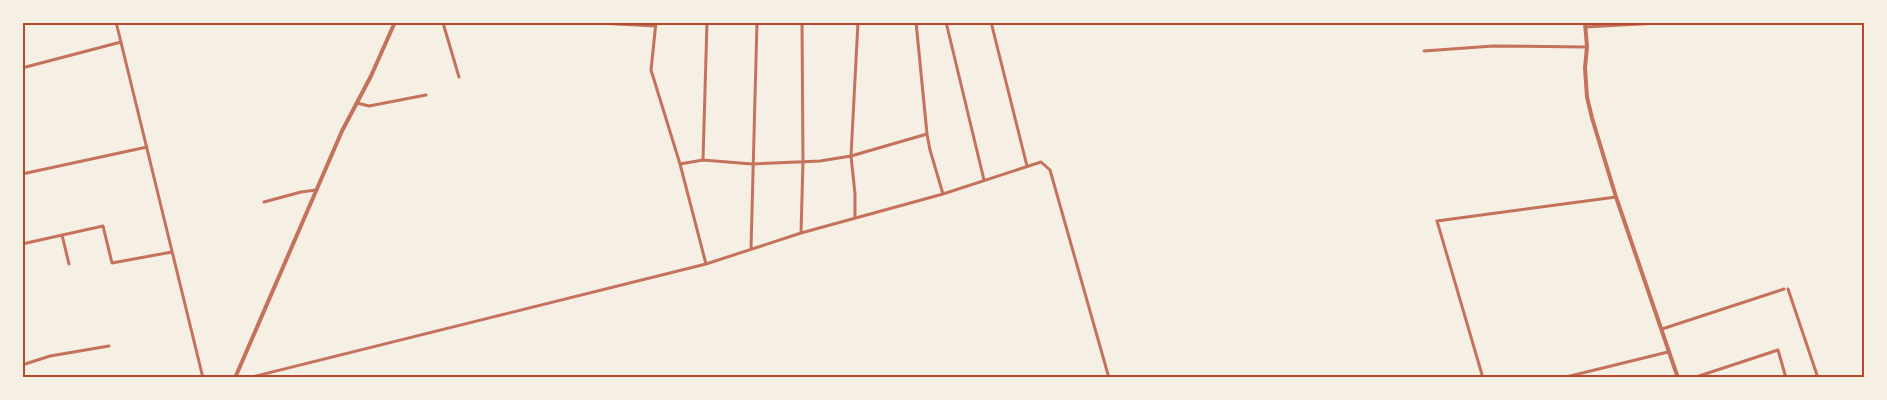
<svg xmlns="http://www.w3.org/2000/svg" width="1887" height="400" font-family="'Playfair Display',serif">
<rect width="100%" height="100%" fill="#f6efe4"/>
<g fill="none" stroke-linecap="round" stroke-linejoin="round">
<!-- minor -->
<path stroke="#c5725c" stroke-width="3" d="M116 22 203 378
M447 22 443 23 459 77
M578 22 656 26
M656 22 651 70 680 164 706 264
M916 22 927 134 930 150 943 194
M946 22 984 180
M991 22 1027 166
M1585 27 1677 22
M1424 51 1493 46 1587 47
M22 68 121 42
M357 103 369 106 426 95
M703 160 707 22
M680 164 703 160 752 164 820 161 851 156 927 134
M22 174 147 147
M264 202 301 192 316 190
M855 218V194L851 156 858 22
M801 233 803 161 802 22
M62 235 69 264
M22 244 103 226 112 263 172 252
M751 249 757 22
M1788 289 1818 378
M1662 329 1784 289
M22 365 50 356 109 346
M248 378 706 264 801 233 943 194 1041 162 1050 170 1109 378
M1483 378 1437 221 1616 197
M1562 378 1668 352
M1693 378 1778 350 1786 378"/>
<!-- tertiary -->
<path stroke="#c5725c" stroke-width="4" d="M1585 22 1587 47 1585 68 1587 97 1592 118 1616 197 1678 378
M235 378 342 131 371 76 395 22"/>
</g>
<!-- border -->
<rect width="1887" height="400" fill="none" stroke="#f6efe4" stroke-width="48"/>
<rect x="24" y="24" width="1839" height="352" fill="none" stroke="#b5482f" stroke-width="2"/>
</svg>
